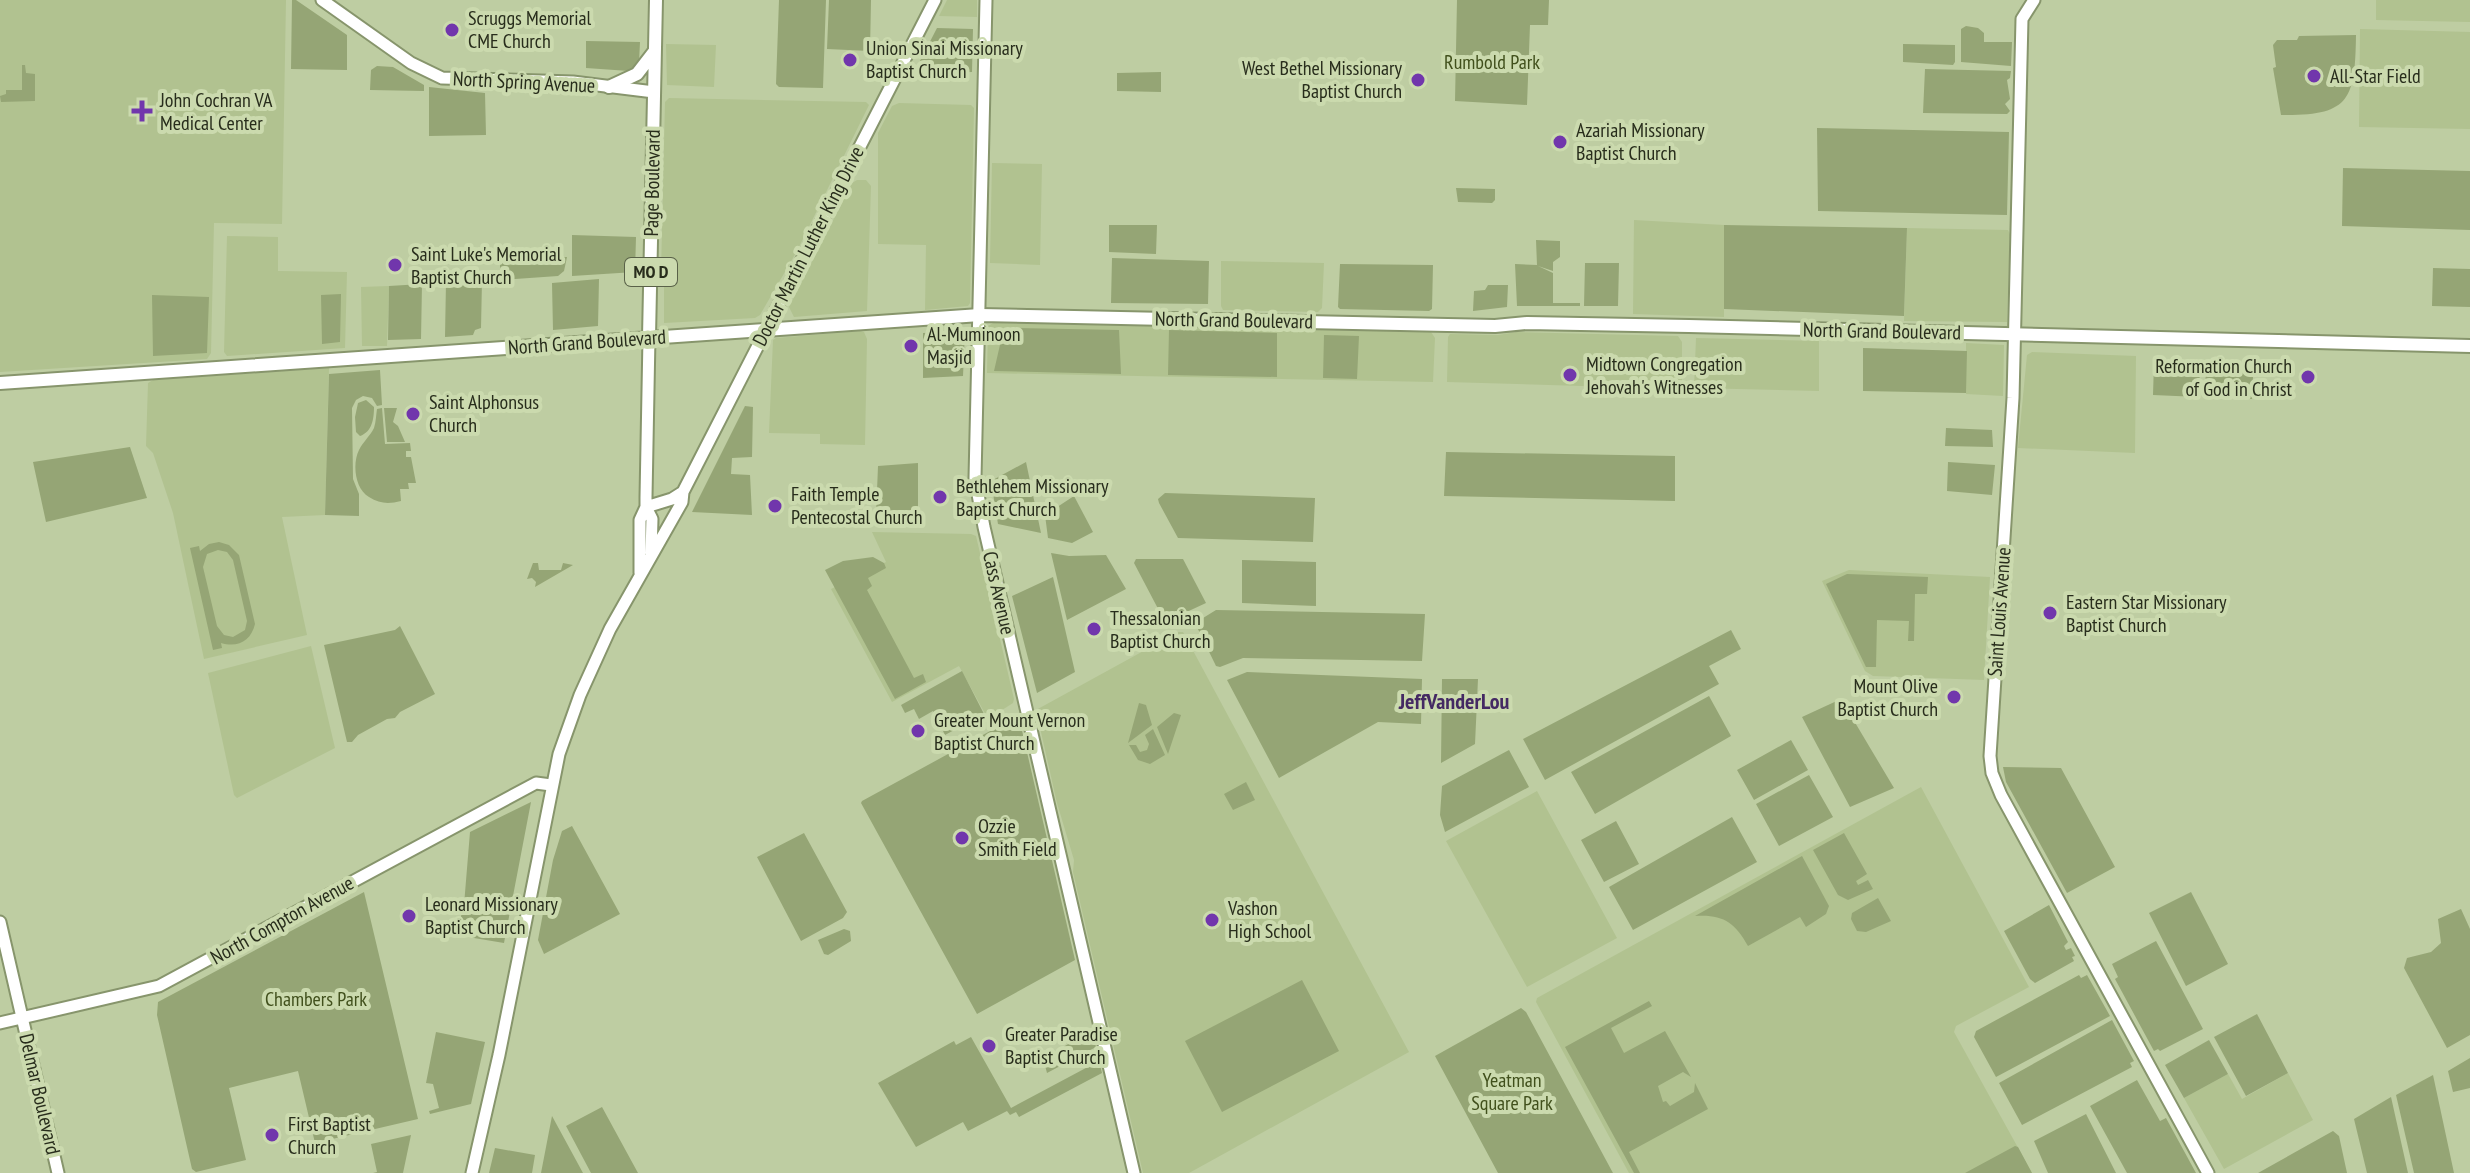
<svg xmlns="http://www.w3.org/2000/svg" width="2470" height="1173" font-family="'PT Sans Narrow',sans-serif">
<rect width="100%" height="100%" fill="#becda2"/>
<!-- built -->
<path fill="#b1c290" d="M0 0H286L282 224 214 223 211 353 207 359 0 372Z
M947 0H977V17L939 16Z
M2376 0H2470V22L2376 20Z
M2360 29 2470 32V129L2359 127Z
M666 44 716 45 714 87 667 85Z
M669 98 866 102 869 105 797 251 760 315 755 318 664 323V281L661 273 665 102Z
M899 103 971 105 974 108 970 303 968 306 925 310 926 245 878 244V133L892 106Z
M992 163 1042 164 1040 265 990 263Z
M857 180H866L871 186 867 311 794 317 789 307 852 183Z
M1634 220 1724 225V317L1633 314Z
M1907 228 2008 230 2010 234 2007 322 1904 321Z
M227 236 278 237V271L347 272 345 348 227 356 224 352Z
M1221 261 1324 263 1322 308 1318 312 1223 310 1221 306Z
M389 286 387 346H362L361 287Z
M993 323 1431 332 1435 338 1433 382 987 373 988 326Z
M860 331 864 332 867 339 865 445 820 444V434L769 433 773 340 776 338Z
M1516 332 1678 336 1682 342V389L1447 382 1448 337 1450 334 1498 335Z
M1696 338 1819 341V391L1694 388Z
M1966 343 2004 345 2003 396 1966 394Z
M2032 352 2136 356 2135 453 2018 448 2027 355Z
M329 368 325 515 282 517 307 635 204 659 173 513 153 453 146 446 148 383 153 380Z
M872 532 971 534 976 536 1014 699 1013 703 988 719 959 666 892 702 831 589 886 562Z
M1849 570 1990 577 1984 680 1873 676 1865 671 1822 581Z
M1178 632H1183L1409 1052 1189 1173H1143L1073 872 1074 860 1057 803 1036 710Z
M311 646 335 748 237 798 234 795 208 673Z
M1921 787 2029 987 1956 1026 1954 1032 2032 1173H1629L1536 1002 1537 998Z
M1537 791 1617 938 1527 987 1446 841Z
M2288 1073 2313 1120 2224 1169 2184 1098 2228 1074 2242 1099Z"/>
<!-- green -->
<path fill="#95a575" fill-rule="evenodd" d="M292 0H296L347 35V70L291 69Z
M779 0H826L823 88 779 87 776 84Z
M829 0H871L870 51 827 49Z
M1457 0H1549L1548 25H1530L1527 105 1455 101Z
M1966 26 1978 28 1984 33V42H2012L2011 66 1961 62V29Z
M937 28 973 29 972 72 938 73 920 61Z
M2356 35C2355 100 2350 116 2281 115L2273 68 2276 67 2273 45 2277 40H2297L2299 36Z
M586 41 640 42 639 62 629 71 586 68Z
M1903 44 1955 45V62L1953 65 1903 62Z
M22 65H25L26 73 35 74V101L1 102 0 96 6 94V90H22Z
M377 66 393 67 424 85V91L370 90 371 70Z
M1925 69 2011 71 2010 78 2007 80 2010 99 2005 104 2010 111 2007 114 1923 113Z
M1161 72V92L1117 91V73Z
M429 87 485 93 486 135 429 136Z
M1817 128 2009 132 2007 215 1818 211Z
M2343 168 2470 171V230L2342 226Z
M1456 188 1495 189V200L1492 203 1458 202Z
M1109 225H1157L1156 254 1109 252Z
M1724 225 1907 228 1904 316 1724 309Z
M572 235 636 237 635 272 572 276Z
M1536 240 1560 241V257L1553 262V271L1538 266 1553 273V303H1580V306H1517L1515 264 1537 265Z
M567 257 564 271 558 276 500 280V259Z
M1112 258 1209 261 1208 304 1111 303Z
M1585 263H1619L1618 306H1584Z
M1340 264 1433 265 1432 309 1429 311 1340 309 1338 307Z
M2433 268 2470 269V307L2432 306Z
M599 279 598 326 553 330 552 283Z
M482 280 481 328 475 330 473 335 445 337 446 282Z
M422 284 421 339 388 340 389 286Z
M1488 285H1508L1507 307 1473 311 1474 291 1485 290Z
M341 294 340 342 322 344 321 295Z
M152 295 209 297 207 353 153 356Z
M1013 328 1119 330 1121 374 994 371 1002 336 1013 335Z
M1169 330 1277 333V377L1168 375Z
M965 331 963 376 923 378V333Z
M1324 335 1359 336 1357 379 1323 378Z
M1863 348 1967 351 1966 393 1863 391Z
M2154 363 2200 364 2199 397 2153 395Z
M2206 363 2247 364 2248 376 2253 377 2252 399 2205 397Z
M380 370 382 405 377 406 372 398 363 396 356 400 352 408 353 479 359 494V516L325 515 329 374Z
M366 400 374 407C374 419 372 432 360 436L356 432 355 417 358 403Z
M745 406 753 407 752 457 732 458 731 474 750 475 752 515 692 512Z
M382 408 385 444 410 443 411 451H406V457H411L416 483H408L409 489H400L401 501C389 504 380 504 369 497 355 489 352 464 359 450 363 442 370 436 374 428 376 422 376 415 377 409Z
M384 408H397L393 422 398 426 405 442H387Z
M1946 428 1992 430 1993 447 1945 446Z
M130 447 147 498 46 522 33 462Z
M1446 452 1675 456V501L1444 496Z
M1026 462 1041 533 998 524 991 481Z
M1948 462 1995 465 1992 495 1947 491Z
M918 463V516H876L878 466Z
M1165 493 1315 498 1313 542 1178 538 1159 503 1158 499Z
M1074 496 1093 532 1072 543 1048 538 1045 515Z
M219 542 229 545 239 555 255 624C251 641 238 648 221 643L222 648 213 650 190 548 199 546 200 551 209 544ZM218 550 227 552 233 560 247 621 245 630 233 637 224 635 217 626 203 567 207 554Z
M1051 553 1069 556 1106 555 1126 589 1067 620Z
M873 557 884 563 886 568 868 578 872 586 867 590 914 678 923 674 926 682 895 699 825 570 843 561Z
M1136 559H1183L1206 603 1165 622 1134 563Z
M1242 560 1316 562V606L1242 603Z
M533 563H538L539 570H561L563 563 573 565 535 587 536 582 532 578 527 579Z
M1847 574 1928 577 1927 594H1915L1914 641H1908L1909 621 1877 620 1876 667H1866L1826 584Z
M1053 577 1075 672 1037 693 1012 596Z
M1216 610 1425 614 1422 661 1243 658 1220 667 1216 666 1195 623Z
M400 626 435 694 400 712 395 718 387 719 358 735 352 742H347L324 645 395 630Z
M1731 630 1741 649 1709 666 1719 684 1545 780 1523 739Z
M962 671 984 714 945 735 933 711 919 719 914 709 905 713 901 705Z
M1247 672 1422 679 1421 724 1378 722 1279 778 1227 680Z
M1442 679H1478L1475 744 1441 763Z
M1709 696 1731 736 1595 814 1571 772Z
M1841 699 1894 788 1850 807 1802 717Z
M1139 703 1146 705 1152 725 1128 743Z
M1174 713 1181 715 1168 754 1157 727Z
M1014 718 1020 722 1075 960 977 1014 861 803 862 801Z
M1153 729 1165 755 1150 764 1138 760 1129 745H1136L1140 752 1147 750 1149 744 1145 735Z
M1791 740 1808 770 1754 800 1737 770Z
M1509 750 1529 787 1445 832 1440 815 1442 786Z
M2003 767 2061 768 2115 867 2067 893 2006 782Z
M1809 775 1833 817 1779 846 1756 804Z
M1246 782 1255 800 1233 810 1224 794Z
M531 802 504 943 456 935 464 905 470 832Z
M1732 817 1757 862 1633 930 1609 887Z
M1616 821 1639 864 1604 882 1581 840Z
M572 826 620 914 544 954 538 940 553 860 562 831Z
M804 833 847 912 843 918 801 941 757 857Z
M1844 833 1867 874 1856 881 1858 885 1868 880 1873 889 1848 900 1838 895 1813 850Z
M1802 856 1829 906 1826 914 1806 927 1800 917 1748 946C1735 922 1722 914 1695 916Z
M364 892 418 1119 315 1143 298 1071 229 1088 246 1160 196 1172 192 1169 157 1015 158 1002Z
M2191 892 2228 964 2186 986 2149 913Z
M1878 898 1891 921 1866 932 1857 931 1851 919 1852 913Z
M2049 905 2068 942 2064 946 2066 950 2071 948 2075 956 2072 957 2074 961 2035 983 2030 979 2004 931Z
M2461 909 2470 929V1035L2447 1048 2404 968 2407 958 2431 952 2441 943 2438 919Z
M844 929 850 931 851 941 828 955 824 954 818 940Z
M2156 941 2203 1029 2160 1051 2158 1049 2154 1051 2115 979 2118 977 2112 964Z
M2079 975 2081 978 2087 975 2110 1016 1996 1077 1974 1037 1976 1031Z
M1302 980 1339 1051 1222 1112 1185 1041Z
M1649 1001 1652 1006 1611 1028 1624 1053 1665 1031 1691 1077 1683 1072 1658 1086 1663 1102 1666 1101 1670 1106 1694 1092 1695 1083 1708 1109 1629 1152 1640 1173H1634L1565 1047Z
M1521 1008 1526 1012 1613 1173H1498L1435 1056Z
M2257 1014 2288 1073 2246 1096 2214 1037Z
M2112 1020 2134 1061 2130 1063 2132 1067 2022 1125 1999 1083Z
M1092 1031 1096 1047 1047 1073 1043 1058Z
M436 1032 485 1042 471 1104 430 1114 429 1111 439 1108 433 1084 426 1083Z
M971 1037 1011 1108 1099 1061 1102 1073 1019 1117 1016 1112 1010 1115 1007 1111 968 1131 963 1122 916 1147 878 1083 954 1041 956 1045Z
M2209 1040 2228 1074 2184 1098 2165 1065Z
M2470 1058V1088L2453 1092 2448 1071Z
M2433 1075 2454 1173H2414L2396 1095Z
M2137 1080 2160 1121 2166 1118 2196 1173H2127L2090 1106Z
M2391 1097 2408 1173H2367L2354 1119Z
M602 1107 638 1173H591L566 1126Z
M2086 1114 2116 1173H2048L2034 1141Z
M552 1116 583 1173H541Z
M2333 1131 2339 1136 2347 1173H2258Z
M411 1135 403 1173H373L377 1172 371 1144Z
M2015 1146 2018 1147 2032 1173H1965Z
M495 1148 535 1155 532 1173H489Z"/>
<g fill="none" stroke-linecap="round" stroke-linejoin="round">
<!-- secondary casing -->
<g stroke="#87956c" stroke-width="15">
<path id="secondary" d="M322 0 411 63 442 78 573 82 654 92
M986 0 975 478 984 527 1134 1173
M2034 0 2022 19 2013 398 1990 756 1992 773 2001 795 2208 1173
M649 337 646 497V507L652 519 651 553
M646 507 672 499 683 492
M640 573V520L646 507
M0 922 58 1173
M0 1023 159 986 536 783 551 785
M472 1173 499 1055 559 754 580 695 610 629 682 502 683 492 935 0"/>
</g>
<!-- primary casing -->
<g stroke="#87956c" stroke-width="16">
<path id="primary" d="M609 87 637 74 654 52
M649 337 656 0
M0 383 980 315 1495 326 1527 323 1689 326 2470 346"/>
</g>
<!-- secondary -->
<use href="#secondary" stroke="#fff" stroke-width="11"/>
<!-- primary -->
<use href="#primary" stroke="#fff" stroke-width="12"/>
</g>
<!-- markers -->
<g fill="#7136ac" stroke="#cbdaae" stroke-width="3">
<circle cx="452" cy="30" r="8"/>
<circle cx="850" cy="60" r="8"/>
<circle cx="2314" cy="76" r="8"/>
<circle cx="1418" cy="80" r="8"/>
<path d="M138 99h8v8h8v8h-8v8h-8v-8h-8v-8h8z"/>
<circle cx="1560" cy="142" r="8"/>
<circle cx="395" cy="265" r="8"/>
<circle cx="911" cy="346" r="8"/>
<circle cx="1570" cy="375" r="8"/>
<circle cx="2308" cy="377" r="8"/>
<circle cx="413" cy="414" r="8"/>
<circle cx="940" cy="497" r="8"/>
<circle cx="775" cy="506" r="8"/>
<circle cx="2050" cy="613" r="8"/>
<circle cx="1094" cy="629" r="8"/>
<circle cx="1954" cy="697" r="8"/>
<circle cx="918" cy="731" r="8"/>
<circle cx="962" cy="838" r="8"/>
<circle cx="409" cy="916" r="8"/>
<circle cx="1212" cy="920" r="8"/>
<circle cx="989" cy="1046" r="8"/>
<circle cx="272" cy="1135" r="8"/>
</g>
<g text-anchor="middle" stroke-width="8" stroke-linejoin="round" paint-order="stroke">
<!-- shield labels -->
<rect fill="#cbdaae" stroke="#596148" stroke-width="2" x="625" y="258" width="52" height="28" rx="6"/>
<g font-size="18" font-weight="bold" fill="#282d1c">
<text x="651" y="278">MO D</text>
</g>
<!-- poi labels -->
<g font-size="20" fill="#282d1c" stroke="#cbdaae" text-anchor="start">
<text x="468" y="25">Scruggs Memorial<tspan x="468" dy="23">CME Church</tspan></text>
<text x="866" y="55">Union Sinai Missionary<tspan x="866" dy="23">Baptist Church</tspan></text>
<text x="1402" y="75" text-anchor="end">West Bethel Missionary<tspan x="1402" dy="23">Baptist Church</tspan></text>
<text x="2330" y="83">All-Star Field</text>
<text x="160" y="107">John Cochran VA<tspan x="160" dy="23">Medical Center</tspan></text>
<text x="1576" y="137">Azariah Missionary<tspan x="1576" dy="23">Baptist Church</tspan></text>
<text x="411" y="261">Saint Luke's Memorial<tspan x="411" dy="23">Baptist Church</tspan></text>
<text x="927" y="341">Al-Muminoon<tspan x="927" dy="23">Masjid</tspan></text>
<text x="1586" y="371">Midtown Congregation<tspan x="1586" dy="23">Jehovah's Witnesses</tspan></text>
<text x="2292" y="373" text-anchor="end">Reformation Church<tspan x="2292" dy="23">of God in Christ</tspan></text>
<text x="429" y="409">Saint Alphonsus<tspan x="429" dy="23">Church</tspan></text>
<text x="956" y="493">Bethlehem Missionary<tspan x="956" dy="23">Baptist Church</tspan></text>
<text x="791" y="501">Faith Temple<tspan x="791" dy="23">Pentecostal Church</tspan></text>
<text x="2066" y="609">Eastern Star Missionary<tspan x="2066" dy="23">Baptist Church</tspan></text>
<text x="1110" y="625">Thessalonian<tspan x="1110" dy="23">Baptist Church</tspan></text>
<text x="1938" y="693" text-anchor="end">Mount Olive<tspan x="1938" dy="23">Baptist Church</tspan></text>
<text x="934" y="727">Greater Mount Vernon<tspan x="934" dy="23">Baptist Church</tspan></text>
<text x="978" y="833">Ozzie<tspan x="978" dy="23">Smith Field</tspan></text>
<text x="425" y="911">Leonard Missionary<tspan x="425" dy="23">Baptist Church</tspan></text>
<text x="1228" y="915">Vashon<tspan x="1228" dy="23">High School</tspan></text>
<text x="1005" y="1041">Greater Paradise<tspan x="1005" dy="23">Baptist Church</tspan></text>
<text x="288" y="1131">First Baptist<tspan x="288" dy="23">Church</tspan></text>
</g>
<!-- park labels -->
<g font-size="20" fill="#41501c" stroke="#cbdaae">
<text x="1492" y="69">Rumbold Park</text>
<text x="316" y="1006">Chambers Park</text>
<text x="1512" y="1087">Yeatman<tspan x="1512" dy="23">Square Park</tspan></text>
</g>
<!-- street labels -->
<g font-size="20" fill="#282d1c" stroke="#cbdaae">
<text transform="translate(524 82) rotate(3)" y="7">North Spring Avenue</text>
<text transform="translate(652 183) rotate(-89)" y="7">Page Boulevard</text>
<text transform="translate(808 246) rotate(-63)" y="7">Doctor Martin Luther King Drive</text>
<text transform="translate(1234 320) rotate(1)" y="7">North Grand Boulevard</text>
<text transform="translate(1882 331) rotate(1)" y="7">North Grand Boulevard</text>
<text transform="translate(587 342) rotate(-4)" y="7">North Grand Boulevard</text>
<text transform="translate(999 593) rotate(77)" y="7">Cass Avenue</text>
<text transform="translate(1999 612) rotate(-86)" y="7">Saint Louis Avenue</text>
<text transform="translate(282 920) rotate(-29)" y="7">North Compton Avenue</text>
<text transform="translate(40 1094) rotate(77)" y="7">Delmar Boulevard</text>
</g>
<!-- neighbourhood labels -->
<g font-size="22" font-weight="bold" fill="#442963" stroke="#cbdaae">
<text x="1454" y="709">JeffVanderLou</text>
</g>
</g>
</svg>
